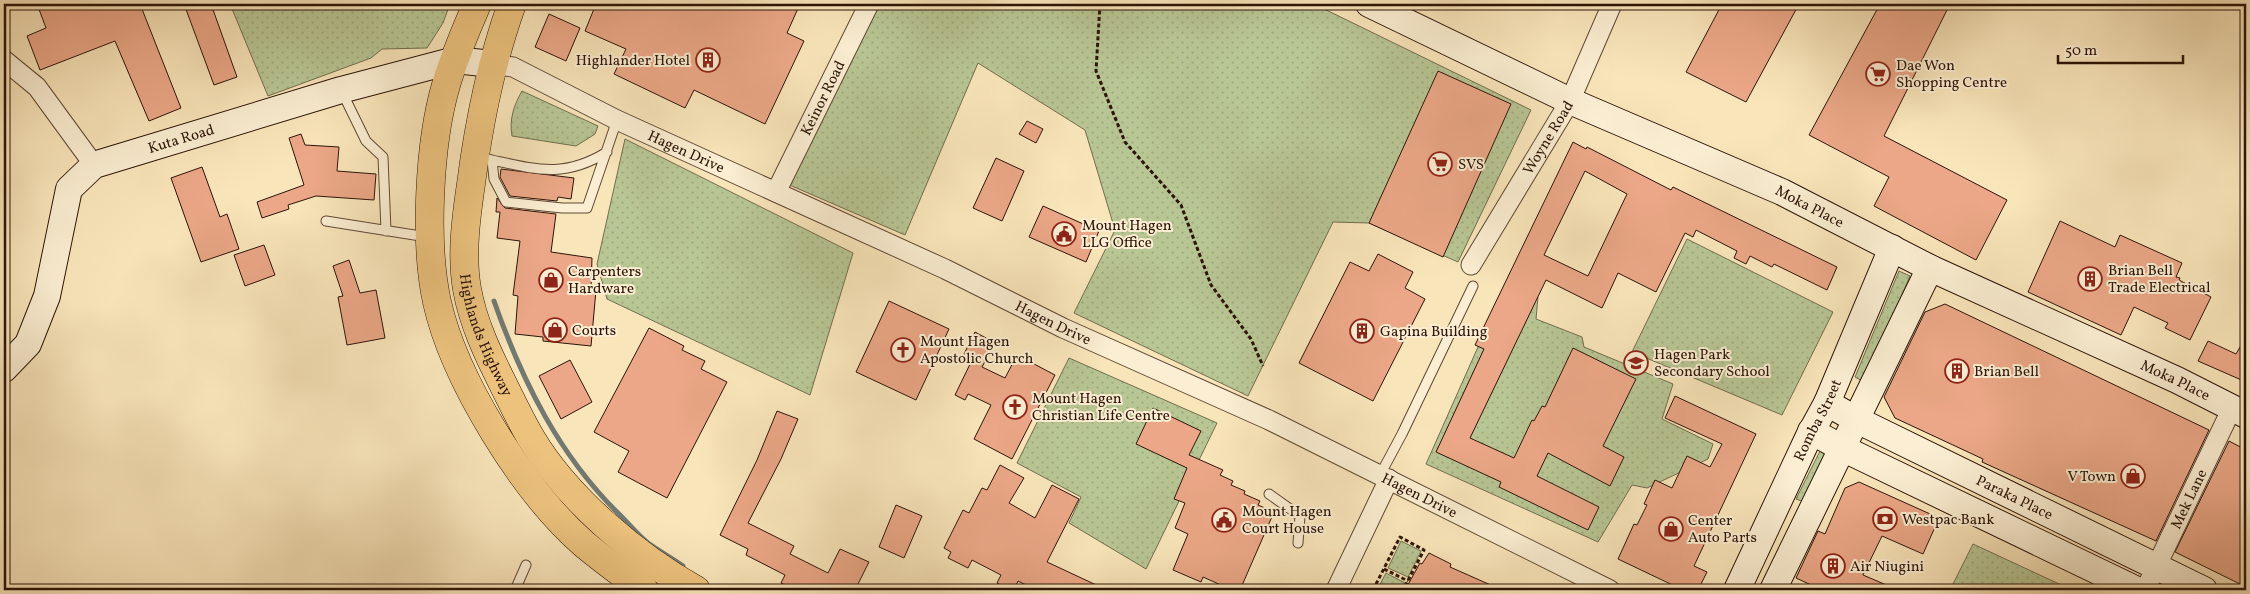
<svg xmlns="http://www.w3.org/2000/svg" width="2250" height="594" font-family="Vollkorn,serif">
<defs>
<pattern id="grass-dots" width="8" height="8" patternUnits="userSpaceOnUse" patternTransform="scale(1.25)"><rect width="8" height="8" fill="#b8c694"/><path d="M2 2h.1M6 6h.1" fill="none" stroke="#9ea97e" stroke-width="1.8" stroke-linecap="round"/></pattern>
</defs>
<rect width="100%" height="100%" fill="#f9e5ba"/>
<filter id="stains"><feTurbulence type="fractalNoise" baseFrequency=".004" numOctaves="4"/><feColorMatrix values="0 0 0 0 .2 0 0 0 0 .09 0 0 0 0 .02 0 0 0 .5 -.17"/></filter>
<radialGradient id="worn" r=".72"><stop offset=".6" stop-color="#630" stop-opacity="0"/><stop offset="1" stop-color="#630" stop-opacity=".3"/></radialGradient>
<!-- grass -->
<path fill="url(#grass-dots)" stroke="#726d4e" d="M230 4H450L443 23 427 48 382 49 371 58 268 96Z
M878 4H1314L1531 110 1458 262 1369 223 1333 222 1248 396 1074 313 1115 230 1085 130 978 63 905 235 785 183Z
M522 91 598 126 595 134 576 146 512 136C509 119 514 105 522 91Z
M625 139 853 253 810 395 607 299 597 264Z
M1687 239 1833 312 1782 415 1632 352Z
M1899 271 1910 276 1864 382 1855 377Z
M1506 284 1538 297 1536 319 1582 337 1584 347 1673 384 1662 419 1713 444 1708 459 1647 488 1632 485 1598 542 1426 464Z
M1069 358 1217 423 1146 569 1069 523 1081 497 1017 463Z
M1820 451 1827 456 1804 502 1796 499Z
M1401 541 1421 551 1408 577 1388 568Z
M1973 544 2072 590H1950Z
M1386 573 1405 583C1400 593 1388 590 1377 590Z"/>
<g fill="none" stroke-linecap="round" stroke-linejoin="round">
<!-- stream -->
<path stroke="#727972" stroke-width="5" d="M494 301C522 381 560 457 621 516 630 525 638 535 648 543 659 551 672 558 683 566"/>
</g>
<!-- building -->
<path fill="#eba787" stroke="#2c1407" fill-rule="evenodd" d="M37 4H140L181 108 149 121 115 41 40 70 27 36 46 28Z
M184 4H211L237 77 214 85Z
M596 4H800L787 33 804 41 765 124 694 90 685 108 614 74 626 49 585 31Z
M1722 4H1799L1746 102 1686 72Z
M1880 4H1950L1884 136 2007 200 1976 260 1874 206 1889 177 1809 135Z
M549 14 580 28 566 61 535 47Z
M1438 71 1511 104 1443 257 1369 223Z
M1027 121 1043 129 1036 143 1019 134Z
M301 134 305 145 339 147 337 171 376 174 374 200 316 196 288 205 289 209 262 218 257 202 304 185 289 138Z
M1573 142 1586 149 1587 147 1671 190 1673 187 1837 267 1827 290 1774 264 1772 267 1750 256 1746 264 1734 258 1737 251 1696 230 1693 237 1685 233 1656 292 1618 273 1602 308 1546 280 1470 438 1514 458 1532 420 1534 421 1542 406 1545 407 1573 348 1636 379 1603 446 1624 457 1610 486 1548 453 1537 476 1599 507 1588 530 1499 487 1501 482 1436 452 1484 349 1475 345ZM1585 171 1627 194 1588 276 1544 255Z
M996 158 1024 171 1002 221 973 208Z
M202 167 220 217 227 214 239 249 201 262 171 178Z
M501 169 574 178 571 199 558 197 557 201 510 196 500 177Z
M497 198 505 208 556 214 551 252 592 258 591 289 596 290 591 346 543 341V337L515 334 518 296 513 295 520 241 497 238 500 212H496Z
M1043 206 1099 231 1086 262 1029 237Z
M2060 221 2115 247 2120 235 2182 263 2176 277 2180 278 2179 280 2211 297 2190 340 2165 328 2168 323 2134 307 2121 335 2028 292Z
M264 245 275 275 245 286 234 255Z
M1378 254 1413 272 1405 288 1425 299 1373 401 1299 363 1350 262 1369 271Z
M349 260 360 293 376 290 385 338 347 345 338 297 343 296 333 266Z
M889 301 949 329 916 400 856 372Z
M1945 304 2209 430 2156 541 1982 462 1983 459 1895 418 1884 397 1925 312Z
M649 328 684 346 682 350 705 361 701 369 727 382 667 498 618 472 629 451 594 432Z
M975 332 995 343 982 367 1005 378 1017 355 1055 375 1012 459 974 439 991 405 968 394 965 400 955 395 973 358 964 354Z
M2246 337V382L2198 361 2208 341 2236 354Z
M570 360 592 402 561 419 539 376Z
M1675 396 1756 434 1694 566 1707 572 1698 590H1683L1618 559 1634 524 1637 525 1647 505 1644 504 1655 480 1672 488 1687 456 1710 467 1722 444 1665 418Z
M1153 408 1201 431 1189 455 1223 470 1220 475 1233 481 1231 485 1245 491 1244 494 1260 501 1258 505 1274 512 1240 590H1232L1203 577 1201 582 1173 570 1188 534 1175 528 1185 503 1174 499 1187 468 1136 444Z
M777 411 798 419 781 459 748 523 794 546 790 554 828 573 840 549 869 562 855 590H796L781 583 785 575 746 555 748 549 720 535 757 460Z
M2229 441 2246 450V587L2175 552Z
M1000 465 1024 478 1009 503 1035 518 1052 485 1079 499 1047 562 1107 590H1036L1018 581 1014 590H1010L997 583 1001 575 972 560 968 568 948 558 951 552 944 548 963 510 969 513 982 488 987 490Z
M1859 482 1939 518 1923 554 1882 536 1863 575 1898 590H1822L1796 578 1818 531 1825 534 1845 488Z
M896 505 922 516 904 558 879 547Z
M1429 553 1451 564 1450 567 1502 590H1405L1420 563 1422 564Z"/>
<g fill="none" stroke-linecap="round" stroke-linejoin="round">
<!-- lane casing -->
<g stroke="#5f4834" stroke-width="11">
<path id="lane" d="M342 92 366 141 383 157 386 231
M478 156 492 160 494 179 506 202 562 208H587L617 120
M492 160C538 170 565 178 607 152
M326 221 427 237
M1380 475 1402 434 1473 286
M1269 494 1300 516 1298 543
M515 590 526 565"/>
</g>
<!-- street casing -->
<g stroke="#5f4834" stroke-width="21">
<g id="street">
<path d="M4 60 37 87 94 165"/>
<path id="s1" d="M492 64 513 67 617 120 945 269 1063 328 1269 420 1610 590"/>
<path id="s2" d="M776 192 869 4"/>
<path id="s3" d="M1471 265 1570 101 1612 4"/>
<path d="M1336 590 1389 479"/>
<path id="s4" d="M2145 590 2232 408"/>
</g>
</g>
<!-- secondary casing -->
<g stroke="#2c1407" stroke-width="28">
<g id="secondary">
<path id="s5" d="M1369 4 1570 101 1782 192 1930 268 2177 380 2246 415"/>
<path id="s6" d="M4 369 28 344 47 296 69 189 94 165 341 90 455 60 492 64"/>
<path id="s7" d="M1827 403 1857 420 2204 590"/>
<path d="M1811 431 1842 448 2137 590"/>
<path id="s8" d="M1737 590 1809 436 1827 403 1892 248"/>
<path d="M1773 590 1930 268"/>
</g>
</g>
<!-- primary casing -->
<g stroke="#2c1407" stroke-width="29">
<g id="primary">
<path d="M477 4C466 30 454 57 446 85 429 143 424 243 437 302 454 379 524 492 584 544 603 560 624 575 644 590"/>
<path id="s9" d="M512 4C491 62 479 122 471 184 466 218 461 255 467 289 473 323 488 354 503 384 512 402 521 421 531 438 566 497 636 557 696 590"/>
</g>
</g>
<!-- path -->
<path stroke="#2c1407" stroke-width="3" stroke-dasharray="4 2.5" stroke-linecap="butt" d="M1100 4 1096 71 1125 142 1181 205 1211 285 1251 339 1263 366
M1384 569 1408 581
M1373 590 1400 537 1424 550 1403 590"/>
<!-- lane -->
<use href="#lane" stroke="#fbeed2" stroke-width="9"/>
<!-- street -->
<use href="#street" stroke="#fbeed2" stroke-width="19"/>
<!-- secondary -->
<use href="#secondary" stroke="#fbeed2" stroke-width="26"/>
<!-- primary -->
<use href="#primary" stroke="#ecc27d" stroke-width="28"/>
</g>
<!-- icons -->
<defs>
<g id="building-ring" transform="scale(1.25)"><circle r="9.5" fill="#fbeed2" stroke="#8f2418" stroke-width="1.5"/><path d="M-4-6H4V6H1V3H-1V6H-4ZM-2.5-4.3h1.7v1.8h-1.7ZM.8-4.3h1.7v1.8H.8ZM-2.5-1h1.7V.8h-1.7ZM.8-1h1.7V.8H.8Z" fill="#8f2418"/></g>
<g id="supermarket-ring" transform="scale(1.25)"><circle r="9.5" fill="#fbeed2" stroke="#8f2418" stroke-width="1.5"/><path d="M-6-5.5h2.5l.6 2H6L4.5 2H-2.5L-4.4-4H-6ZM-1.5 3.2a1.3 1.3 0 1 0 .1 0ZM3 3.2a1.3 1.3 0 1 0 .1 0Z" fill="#8f2418"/></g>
<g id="civic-ring" transform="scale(1.25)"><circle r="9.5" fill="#fbeed2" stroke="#8f2418" stroke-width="1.5"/><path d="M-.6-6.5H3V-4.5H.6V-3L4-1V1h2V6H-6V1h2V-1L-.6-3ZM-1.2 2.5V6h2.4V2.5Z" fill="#8f2418"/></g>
<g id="shop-ring" transform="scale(1.25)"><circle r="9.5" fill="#fbeed2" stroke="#8f2418" stroke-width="1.5"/><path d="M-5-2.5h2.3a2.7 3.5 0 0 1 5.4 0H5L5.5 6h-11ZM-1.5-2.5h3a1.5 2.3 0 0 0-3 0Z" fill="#8f2418"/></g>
<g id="church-ring" transform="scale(1.25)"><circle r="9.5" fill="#fbeed2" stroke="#8f2418" stroke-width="1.5"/><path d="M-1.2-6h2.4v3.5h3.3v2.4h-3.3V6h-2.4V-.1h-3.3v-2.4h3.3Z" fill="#8f2418"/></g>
<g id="school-ring" transform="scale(1.25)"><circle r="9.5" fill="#fbeed2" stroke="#8f2418" stroke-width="1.5"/><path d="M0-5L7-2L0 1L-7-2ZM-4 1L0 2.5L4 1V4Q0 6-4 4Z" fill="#8f2418"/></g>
<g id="bank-ring" transform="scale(1.25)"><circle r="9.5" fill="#fbeed2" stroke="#8f2418" stroke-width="1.5"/><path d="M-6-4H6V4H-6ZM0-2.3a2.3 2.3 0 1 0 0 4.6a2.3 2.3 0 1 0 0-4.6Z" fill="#8f2418"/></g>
</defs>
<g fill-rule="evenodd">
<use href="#building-ring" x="708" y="60"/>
<use href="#supermarket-ring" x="1878" y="74"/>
<use href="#supermarket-ring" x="1440" y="164"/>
<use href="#civic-ring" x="1064" y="234"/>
<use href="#building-ring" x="2090" y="279"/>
<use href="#shop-ring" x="551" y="280"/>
<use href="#shop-ring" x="555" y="330"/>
<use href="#building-ring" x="1362" y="331"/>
<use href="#church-ring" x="903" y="350"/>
<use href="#school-ring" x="1636" y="363"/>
<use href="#building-ring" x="1957" y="371"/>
<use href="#church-ring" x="1015" y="407"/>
<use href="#shop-ring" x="2133" y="476"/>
<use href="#bank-ring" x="1885" y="519"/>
<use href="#civic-ring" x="1224" y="520"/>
<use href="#shop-ring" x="1671" y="529"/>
<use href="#building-ring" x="1833" y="566"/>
</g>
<g text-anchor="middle" stroke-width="4" stroke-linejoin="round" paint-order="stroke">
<!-- poi labels -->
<g font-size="15" fill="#2c1407" stroke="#fbeed2" text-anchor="start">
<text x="690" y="65" text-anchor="end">Highlander Hotel</text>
<text x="1896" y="70">Dae Won<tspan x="1896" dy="17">Shopping Centre</tspan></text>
<text x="1458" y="169">SVS</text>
<text x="1082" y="230">Mount Hagen<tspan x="1082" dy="17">LLG Office</tspan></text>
<text x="2108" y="275">Brian Bell<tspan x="2108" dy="17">Trade Electrical</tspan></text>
<text x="568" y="276">Carpenters<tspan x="568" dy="17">Hardware</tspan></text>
<text x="572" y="335">Courts</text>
<text x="1380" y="336">Gapina Building</text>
<text x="920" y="346">Mount Hagen<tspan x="920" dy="17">Apostolic Church</tspan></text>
<text x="1654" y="359">Hagen Park<tspan x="1654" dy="17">Secondary School</tspan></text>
<text x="1974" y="376">Brian Bell</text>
<text x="1032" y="403">Mount Hagen<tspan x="1032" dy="17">Christian Life Centre</tspan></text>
<text x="2116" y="481" text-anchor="end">V Town</text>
<text x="1242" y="516">Mount Hagen<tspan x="1242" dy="17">Court House</tspan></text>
<text x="1902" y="524">Westpac Bank</text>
<text x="1688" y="525">Center<tspan x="1688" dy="17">Auto Parts</tspan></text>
<text x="1850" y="571">Air Niugini</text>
</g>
<!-- street labels -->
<g font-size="15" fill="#2c1407" stroke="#fbeed2">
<text dy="5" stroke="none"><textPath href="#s2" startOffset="105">Keinor Road</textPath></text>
<text dy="5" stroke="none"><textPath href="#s3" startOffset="149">Woyne Road</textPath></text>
<text dy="5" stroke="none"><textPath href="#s6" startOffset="321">Kuta Road</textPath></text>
<text dy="5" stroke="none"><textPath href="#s1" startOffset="214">Hagen Drive</textPath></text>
<text dy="5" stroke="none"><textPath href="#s5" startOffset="485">Moka Place</textPath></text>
<text dy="5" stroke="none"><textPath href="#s1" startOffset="619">Hagen Drive</textPath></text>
<text dy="5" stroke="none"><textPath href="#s9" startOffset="340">Highlands Highway</textPath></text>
<text dy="5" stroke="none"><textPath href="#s5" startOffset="890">Moka Place</textPath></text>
<text dy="5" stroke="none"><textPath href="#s8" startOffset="188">Romba Street</textPath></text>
<text dy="5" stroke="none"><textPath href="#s1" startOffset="1024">Hagen Drive</textPath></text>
<text dy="5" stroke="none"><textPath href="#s7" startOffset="210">Paraka Place</textPath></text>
<text dy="5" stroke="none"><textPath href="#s4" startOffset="101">Mek Lane</textPath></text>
</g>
</g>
<!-- margin -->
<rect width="2250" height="594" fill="none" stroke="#f9e5ba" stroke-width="20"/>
<rect x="5" y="5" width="2240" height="584" fill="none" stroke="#2c1407" stroke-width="2.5"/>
<rect x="10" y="10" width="2230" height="574" fill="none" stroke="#2c1407"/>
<!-- scale -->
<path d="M2058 55v8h125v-8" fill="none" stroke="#2c1407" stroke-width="2.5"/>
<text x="2065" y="55" font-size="15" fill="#2c1407" stroke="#fbeed2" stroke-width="4" paint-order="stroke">50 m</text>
<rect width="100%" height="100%" filter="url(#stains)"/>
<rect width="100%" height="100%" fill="url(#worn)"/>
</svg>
